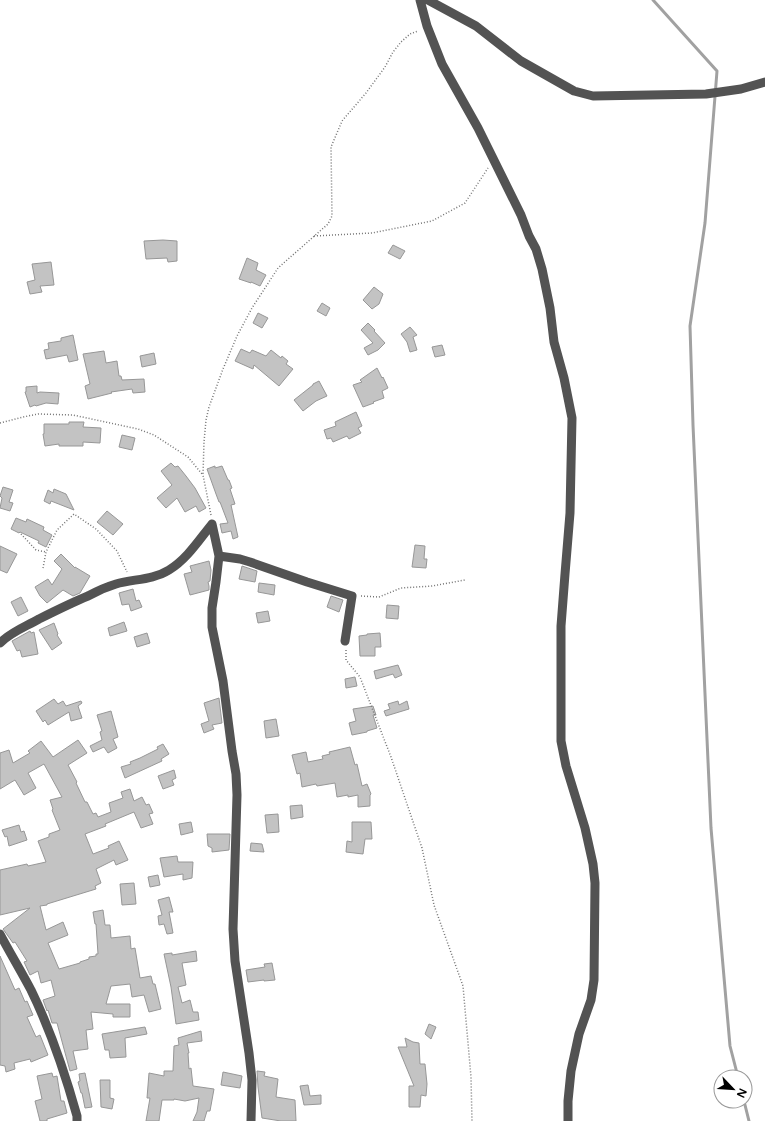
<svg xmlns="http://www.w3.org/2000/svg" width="765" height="1121" font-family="'Varela Round',sans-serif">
<rect width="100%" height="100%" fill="#fff"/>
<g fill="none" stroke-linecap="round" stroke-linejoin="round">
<!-- stream -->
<path stroke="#a1a1a1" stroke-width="3" d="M653 0 717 71 705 223 690 326 693 425 711 828 730 1046 738 1077
M744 1101 749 1121"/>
</g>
<!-- building -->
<path fill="#c3c3c3" stroke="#979797" d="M163 240 177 241V261L168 262 167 258 146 259 144 241Z
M393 245 405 251 400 259 388 253Z
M247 258 258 263 256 270 266 275 260 286 251 282V283L239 279Z
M51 262 54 285 40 286 42 292 30 294 27 282 35 280 32 264Z
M374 287 383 294 379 304 372 309 363 300Z
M322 303 330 308 326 316 317 311Z
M258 313 268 318 262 328 253 323Z
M368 323 375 330 374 331 385 343 378 350 368 355 364 348 373 343 361 330Z
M410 327 417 335 413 337 417 350 410 352 407 342 401 334Z
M73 335 78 360 69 362 67 355 46 359 44 350 49 349 48 343 61 341V338Z
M442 345 445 355 435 357 432 347Z
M241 349 250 353 252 350 266 356 271 350 281 358 282 356 288 361 286 364 293 369 279 386 254 365 253 369 235 361Z
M104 351 106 363 117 361 119 376H121L122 380 144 379 145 392 133 393 132 389 111 392 112 393 88 399 85 386 90 384 83 354Z
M154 353 156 364 142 367 140 356Z
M377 368 382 378 383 377 388 388 382 391 384 398 373 402 374 403 363 407 353 385 362 382 360 380Z
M319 381 327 396 316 401 303 411 294 400 313 385V384Z
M37 386V393L40 392 59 393 58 404 46 403 36 406 35 405 30 407 25 392H26V387Z
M356 412 362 426 358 428 361 433 349 439 347 436 333 442 331 438 327 439 324 430 336 426 335 422Z
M69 422H84L83 427 101 428 100 443 83 442V446H59V444L45 446 43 434H44V424H69Z
M122 435 135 438 132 450 119 447Z
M171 463 175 467 178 466 186 476 195 488 206 508 199 512 196 506 185 512 177 498 166 508 157 498 172 485 161 471Z
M215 466V468L222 466 228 480H229L232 488 230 489 235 504 231 505 238 537 233 539 231 531 222 533 220 524 228 523 220 502H219L216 494 207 469Z
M3 487 13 490 9 502 13 503 10 511 0 508 2 498 0 496Z
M54 489 66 494 74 510 51 501 50 504 44 501 48 490 53 493Z
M107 511 123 524 113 535 97 522Z
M16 518 26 522 27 519 44 527 43 530 52 535 46 547 38 543 39 541 20 532 19 533 11 529Z
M415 545 425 546 424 559H427L426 568 412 567Z
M0 546 17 554 7 573 0 570Z
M61 554 75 568V567L90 576 80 593 73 596 63 590 47 603 40 596 35 587 48 579 52 585 62 569 54 561Z
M209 561 211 570 210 581 208 582 209 586V590L190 595 184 574 192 572 190 566Z
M242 566 257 571 255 582 239 579Z
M259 583 275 585 274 595 258 592Z
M133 589 136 601 139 600 142 607 131 611 129 604 122 605 119 593Z
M331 596 343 600 339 612 327 607Z
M21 597 28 611 18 616 11 602Z
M387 605 399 606 398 619 386 618Z
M268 611 270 621 258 623 256 613Z
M124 622 127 631 110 636 108 628Z
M54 623 58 634 57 635 62 643 52 650 39 630Z
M30 631 31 633 34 632 38 654 22 657 20 650 17 651 12 641Z
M147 633 150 643 137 647 134 637Z
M380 633 381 647H375V656H360L359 636 367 635V634Z
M398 665 402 675 395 678 393 674 376 679 374 671Z
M355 677 357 686 346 688 345 679Z
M219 698 222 723 212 725 214 729 204 733 201 724 209 721 204 703Z
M54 699 58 704 63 701 66 706 81 701 82 703 78 706 82 718 71 721 69 712 48 725 45 720 43 722 36 711Z
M398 701 399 705 407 701 409 709 386 716 384 711 390 709 388 704Z
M373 706 376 715H373L377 728 367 731V732L352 735 349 723 356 721 353 709Z
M111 711 118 737 113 739 117 748 108 753 104 747 93 752 90 746 102 740 100 732 102 731 97 715Z
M276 719 279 736 266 738 264 721Z
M78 740 87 753 68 765 77 782 76 783 85 802H87L93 814 96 813 98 817 111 812 109 803 123 798 121 792 130 789 134 801 142 797 146 805 149 804 153 813 149 814 153 824 141 828 134 812 105 824 106 826 85 834 93 854 109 848 108 846 119 841 128 860 116 865 114 860 96 869 101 883 95 886 96 889 47 904V905L40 906 46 930 63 922 68 935 48 943 59 969 80 963V962L89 959V957L96 956V954H98L96 924H95L93 912 103 910 105 925H110L111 938 130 936 131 949 135 948 140 978 151 976 153 984H155L161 1009 149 1012 144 995 132 997 130 984 111 986 106 1004H130V1017H113V1014L91 1012 93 1029 86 1030 88 1049 73 1051 77 1069 70 1071 57 1023H52L48 1010 47 1011 43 1000 55 996 51 980 41 983 38 971 30 975 24 962 27 961 15 942 13 943 3 929 30 908 0 915V870L27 864 28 866 46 862 38 841 49 837V834L60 830 52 810 53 809 50 800 62 797 44 764 28 773 36 788 24 795 15 780 0 789V753L9 750 13 763 30 753 28 751 41 741 53 757Z
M163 744 169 754 161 759 162 761 125 778 121 767 131 764 130 762 140 758 158 749 157 747Z
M350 747 355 765 357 764 362 786 367 784 371 794 370 795V806L358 807V795L348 797V795L337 797 335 783 317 786 316 784 302 787 300 773 297 774 292 755 306 752 308 762 323 759 322 756 330 754 329 752Z
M174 770 176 778 172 780 174 785 163 789 158 776Z
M302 805 303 817 291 819 290 806Z
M278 814 279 832 267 833 265 815Z
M191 822 193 832 181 835 179 824Z
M352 822H371L372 839H365L363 854 346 852 347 841 352 842Z
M19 825 21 832 24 831 27 840 9 846 7 836 5 837 2 830Z
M207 834H230L229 850 212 852V848L208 846Z
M251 843 262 844 264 852 250 851Z
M177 856 178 862H193L192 878 183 880V874L164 877 160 858Z
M158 875 160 885 150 887 148 877Z
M134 883 136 904 122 905 120 884Z
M169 897 173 912H169L173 933 167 934 164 924 159 925 158 916 162 915 158 900Z
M196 951 197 961 182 963 186 985 178 987 182 1003 190 1000 193 1012H198L199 1020 176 1024 171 987 164 954 172 953V955Z
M0 956 15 990 19 988 25 1002 27 1001 33 1015 27 1017 36 1037 40 1035 48 1055 31 1062 30 1059 14 1063 15 1069 6 1072 5 1066 0 1065Z
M272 963 275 980 264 981V980L248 982 246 970 265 967 264 964Z
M429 1024 436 1027 431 1039 425 1034Z
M145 1027 147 1034 125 1038 126 1057 110 1058 109 1050H105L102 1034Z
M201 1031 202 1041 187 1043 189 1053H188L189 1069 191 1068 193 1086 214 1089 210 1111H207L204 1121H193L197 1112 199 1098 185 1101 174 1099V1100H162L159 1121H146L150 1098H147L149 1073 164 1076V1071H173L174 1046 179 1045 178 1038Z
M405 1038 413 1042 419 1043 420 1064H425L427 1084 426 1096 421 1095 420 1107H409V1086H414L398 1047H407Z
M257 1071 265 1072 264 1076 278 1079 276 1097 295 1100 296 1121H281L262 1118 258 1087Z
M223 1072 242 1076 240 1088 221 1085Z
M52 1073 53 1077 57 1076 61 1101H64L67 1113 47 1119V1121H40L35 1101 42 1099 37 1076Z
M85 1073 92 1107 85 1108 82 1093H81L78 1082 80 1081 79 1074Z
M100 1080H110V1098L114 1099 112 1109 101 1107Z
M308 1085 310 1096 321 1095V1104L304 1105 300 1086Z"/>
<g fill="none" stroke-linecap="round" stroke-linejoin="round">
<!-- path -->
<path stroke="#757575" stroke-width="1.5" stroke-dasharray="1 2" stroke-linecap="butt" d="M314 236 372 233 432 221 465 203 488 168
M0 423 23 417 38 414 73 415 138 429 154 435 188 457 202 474
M211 515 203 475 204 442 206 420 209 407 223 369 237 336 252 308 278 268 328 224 332 216 331 147 342 121 366 93 385 67 393 52 401 42 410 34 418 31
M21 534 36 550 46 552
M43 568 46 552 57 530 74 514 96 529 117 551 127 572
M361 596 379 597 401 588 432 586 465 580
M346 650V660L360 677 391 757 422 848 434 905 463 986 471 1077 472 1121"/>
<!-- minor -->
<path stroke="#535353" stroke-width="9" d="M420 0 427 26 442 64 478 128 521 215 529 236 536 249 542 269 550 308 554 342 564 378 572 418 570 513 565 574 561 626V741L566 766 585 828 593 864 595 883 594 980 591 1000 579 1034 571 1071 568 1101V1121
M428 0 476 26 521 61 574 91 593 96 706 94 741 89 765 82
M212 524 219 556 216 582 212 608V627L223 681 232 751 236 774 237 795 233 929 235 961 249 1053 252 1080 251 1121
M219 556 240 559 250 562 307 582 352 596 345 641
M0 643C11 632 25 627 39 619 55 611 71 603 88 596 97 591 106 587 116 584 133 579 153 580 169 570 187 559 199 540 212 524
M0 934C10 953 21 971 31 990 51 1031 65 1073 77 1116V1121"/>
</g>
<!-- north arrow -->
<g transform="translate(733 1089) rotate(115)"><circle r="19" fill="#ffffff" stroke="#999999"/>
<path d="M0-3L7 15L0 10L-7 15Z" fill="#000000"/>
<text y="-6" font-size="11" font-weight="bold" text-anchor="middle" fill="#000000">N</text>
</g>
</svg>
